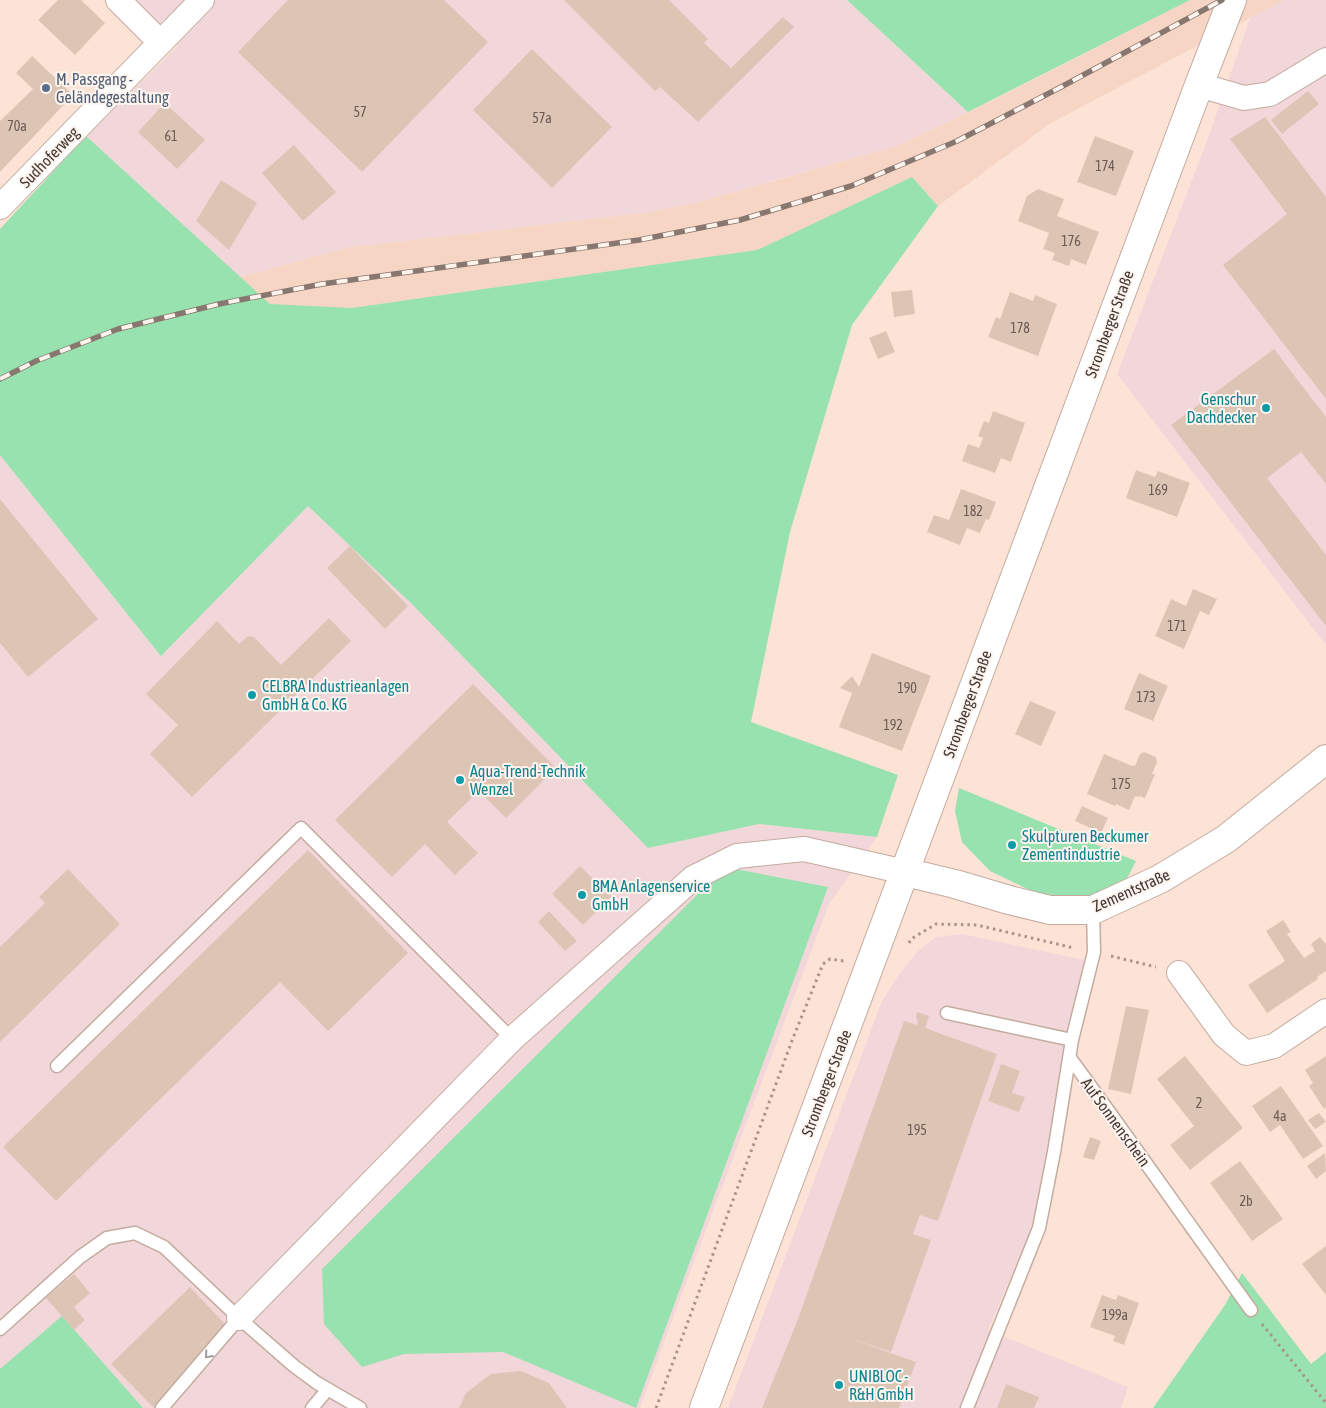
<svg xmlns="http://www.w3.org/2000/svg" width="1326" height="1408" font-family="'Asap Condensed',sans-serif">
<rect width="100%" height="100%" fill="#fde3d6"/>
<!-- built -->
<path fill="#f6d5c4" d="M1190 0H1284L1049 124 938 206 912 177 757 250 352 308 131 300 240 277 350 247 422 239 650 212 699 202 792 176 896 146 992 101Z"/>
<!-- industrial -->
<path fill="#f2d7da" d="M131 0H847L968 112 896 146 699 202 650 212 422 239 350 247 240 277 86 136 178 46Z
M1284 0H1326V645L1117 374 1207 141 1250 18Z
M270 304 352 308 648 848 759 824 877 837 829 904 674 1315 640 1408H0V403Z
M962 934 1085 960 1033 1226 988 1330 1128 1387 1121 1408H728L882 1001 900 973 918 951 936 937Z"/>
<!-- green -->
<path fill="#97e2af" d="M847 0H1190L968 112Z
M86 136 270 304 352 308 757 250 912 177 938 206 852 325 790 532 751 722 898 775 877 837 759 824 648 848 413 605 308 506 161 656 0 455V229Z
M959 788 1136 861 1121 890 1089 899 1036 893 990 871 962 842 955 811Z
M725 867 828 887 636 1408 503 1352 404 1354 362 1367 324 1324 322 1269Z
M1242 1273 1311 1364 1326 1352V1408H1153L1225 1305Z
M62 1316 143 1408H0V1369Z"/>
<!-- building -->
<path fill="#ddc5b6" d="M58 0H81L105 23 75 55 38 20Z
M288 0H444L488 42 362 172 238 52Z
M564 0H669L708 39 704 43 731 68 783 17 794 27 698 122 660 87 655 91Z
M532 49 612 127 552 188 473 110Z
M32 56 73 95 0 172V121L33 89 16 73Z
M1308 91 1319 104 1282 134 1271 120Z
M165 103 205 140 177 169 138 132Z
M1265 117 1326 197V399L1223 265 1287 214 1230 139Z
M1095 136 1134 151 1116 196 1077 182Z
M294 145 336 192 303 221 262 173Z
M221 180 257 203 229 250 196 221Z
M1038 189 1064 199 1057 216 1099 232 1086 265 1071 259 1069 266 1052 260 1055 253 1043 249 1049 233 1018 221 1027 196Z
M912 290 915 314 894 317 891 292Z
M1010 292 1033 301 1035 295 1057 304 1038 356 988 337 996 317 1000 319Z
M886 331 895 352 878 359 869 338Z
M1274 349 1326 417V484L1301 452 1267 478 1326 555V626L1171 425Z
M993 411 1025 423 1011 462 1001 458 995 473 962 461 968 444 979 448 983 438 978 436 984 421 989 423Z
M1136 470 1155 477 1158 471 1190 483 1177 517 1126 498Z
M961 489 996 502 989 520 986 519 980 533 967 528 960 545 927 532 934 515 949 520Z
M0 499 98 619 28 677 0 643Z
M350 546 408 606 385 629 327 568Z
M1193 589 1217 599 1209 615 1200 611 1184 649 1155 636 1171 599 1186 606Z
M329 618 351 641 192 797 150 754 178 725 146 694 217 621 239 644 248 636 254 637 281 665Z
M872 653 931 676 902 751 839 727 852 693 840 688 852 676 859 687Z
M1139 673 1168 686 1153 721 1124 709Z
M473 684 556 768 506 818 479 791 447 822 478 853 455 875 425 844 392 877 335 820Z
M1030 701 1056 712 1041 746 1015 734Z
M1144 752 1156 757 1157 762 1152 774H1155L1145 798 1140 796 1139 797 1135 796 1129 810 1116 804 1115 806 1087 794 1104 754 1132 766 1133 765 1135 766 1140 754Z
M1082 806 1108 818 1101 833 1075 821Z
M308 850 408 953 328 1031 280 982 56 1201 3 1147Z
M580 866 611 897 583 925 552 894Z
M68 869 120 924 0 1042V947L45 903 39 897Z
M549 911 577 941 565 951 538 922Z
M1283 920 1291 932 1287 934 1304 958 1315 951 1311 944 1320 937 1326 944V971L1317 977 1318 979 1267 1013 1248 985 1285 961 1266 931Z
M1126 1006 1149 1010 1131 1094 1108 1089Z
M917 1012 929 1016 925 1028 997 1054 938 1221 920 1215 913 1234 931 1240 891 1352 843 1336 916 1362 899 1408H762L798 1319 904 1021 917 1025 918 1022 916 1017Z
M1185 1056 1243 1128 1190 1170 1170 1145 1194 1126 1157 1079Z
M1326 1056V1107L1324 1109 1309 1086 1313 1083 1305 1070Z
M1001 1064 1020 1071 1012 1093 1025 1097 1019 1112 988 1101Z
M1281 1086 1323 1146 1303 1159 1280 1125 1270 1132 1252 1106Z
M1319 1113 1326 1122 1315 1129 1308 1120Z
M1090 1137 1101 1141 1094 1160 1083 1157Z
M1325 1153 1326 1171 1316 1179 1307 1166Z
M1240 1161 1283 1219 1252 1241 1210 1183Z
M1326 1246V1295L1302 1264Z
M74 1274 90 1293 74 1307 85 1320 74 1330 46 1298Z
M190 1287 227 1326 155 1408H154L111 1364Z
M1102 1295 1116 1300 1118 1295 1139 1303 1124 1345 1113 1341 1115 1336 1090 1327Z
M521 1371 549 1383 567 1408H459L466 1393 491 1374Z
M1006 1384 1039 1397 1034 1408H997Z"/>
<g fill="none" stroke-linecap="round" stroke-linejoin="round">
<!-- lane casing -->
<g stroke="#c4ab9f" stroke-width="15">
<path id="lane" d="M947 1013 1072 1040
M1070 1058C1131 1141 1190 1226 1251 1310
M57 1066 301 828 512 1039
M0 1329 80 1257 107 1238 135 1233 164 1247 239 1318 294 1366 317 1383 360 1408
M162 1408 239 1318
M312 1408 328 1389
M967 1408 1039 1228 1054 1152 1072 1040 1094 952 1093 910"/>
</g>
<!-- street casing -->
<g stroke="#c4ab9f" stroke-width="26">
<path id="street" d="M118 0 160 42
M1199 85 1244 98 1270 94 1326 60
M0 207 202 0
M1179 973 1224 1035 1246 1053 1274 1046 1326 1011
M239 1318 512 1039 693 878 737 856 804 849 905 872"/>
</g>
<!-- secondary casing -->
<g stroke="#c4ab9f" stroke-width="30">
<path id="secondary" d="M905 872 955 884 1009 900 1050 910H1093L1160 879 1226 839 1326 759
M704 1408 1199 85 1232 0"/>
</g>
<!-- path -->
<path stroke="#a7948a" stroke-width="3" stroke-dasharray="2.5 4" stroke-linecap="butt" d="M909 943 911 939 936 924 977 925 1074 948
M1111 956 1156 967
M1262 1324 1326 1403
M656 1408 793 1038 823 964 830 959 844 961"/>
<!-- lane -->
<use href="#lane" stroke="#fff" stroke-width="12"/>
<!-- street -->
<use href="#street" stroke="#fff" stroke-width="24"/>
<!-- secondary -->
<use href="#secondary" stroke="#fff" stroke-width="28"/>
<!-- rail casing -->
<g stroke="#88776f" stroke-width="5.5">
<path id="rail" d="M0 379 36 361 118 329 219 304 322 284 639 240 740 220 851 186 957 141 1061 87 1222 0"/>
</g>
<!-- rail -->
<use href="#rail" stroke="#fef4ee" stroke-width="4" stroke-dasharray="11" stroke-linecap="butt"/>
</g>
<!-- one-way arrows -->
<defs><path id="oneway-chevron" d="M-2-3.5L2.5 0L-2 3.5" fill="none" stroke-width="1.6" stroke-linecap="round" stroke-linejoin="round" transform="scale(1.25)"/></defs>
<use stroke="#a19c99" href="#oneway-chevron" transform="translate(208 1355) rotate(131)"/>
<!-- markers -->
<circle fill="#5c6f8a" stroke="#fef4ee" stroke-width="2" cx="46" cy="88" r="5"/>
<g fill="#0f9aa8" stroke="#fef4ee" stroke-width="2">
<circle cx="1266" cy="408" r="5"/>
<circle cx="252" cy="695" r="5"/>
<circle cx="460" cy="780" r="5"/>
<circle cx="1012" cy="845" r="5"/>
<circle cx="582" cy="895" r="5"/>
<circle cx="839" cy="1385" r="5"/>
</g>
<g text-anchor="middle" stroke-width="4" stroke-linejoin="round" paint-order="stroke">
<!-- number labels -->
<g font-size="14" fill="#6a5b54">
<text x="360" y="117">57</text>
<text x="542" y="123">57a</text>
<text x="17" y="131">70a</text>
<text x="171" y="141">61</text>
<text x="1105" y="171">174</text>
<text x="1071" y="246">176</text>
<text x="1020" y="333">178</text>
<text x="1158" y="495">169</text>
<text x="973" y="516">182</text>
<text x="1177" y="631">171</text>
<text x="907" y="693">190</text>
<text x="1146" y="702">173</text>
<text x="893" y="730">192</text>
<text x="1121" y="789">175</text>
<text x="1199" y="1108">2</text>
<text x="1280" y="1121">4a</text>
<text x="917" y="1135">195</text>
<text x="1246" y="1206">2b</text>
<text x="1115" y="1320">199a</text>
</g>
<!-- service labels -->
<g font-size="16" fill="#4e5e75" stroke="#fef4ee" text-anchor="start">
<text x="56" y="85">M. Passgang -<tspan x="56" dy="18">Geländegestaltung</tspan></text>
</g>
<!-- street labels -->
<g font-size="16" fill="#433833" stroke="#fef4ee">
<text transform="translate(49 157) rotate(-46)" y="6">Sudhoferweg</text>
<text transform="translate(1109 324) rotate(-70)" y="6">Stromberger Straße</text>
<text transform="translate(967 704) rotate(-70)" y="6">Stromberger Straße</text>
<text transform="translate(1131 890) rotate(-24)" y="6">Zementstraße</text>
<text transform="translate(826 1083) rotate(-69)" y="6">Stromberger Straße</text>
<text transform="translate(1116 1122) rotate(54)" y="6">Auf Sonnenschein</text>
</g>
<!-- culture labels -->
<g font-size="16" fill="#0d838f" stroke="#fef4ee" text-anchor="start">
<text x="1256" y="405" text-anchor="end">Genschur<tspan x="1256" dy="18">Dachdecker</tspan></text>
<text x="262" y="692">CELBRA Industrieanlagen<tspan x="262" dy="18">GmbH &amp; Co. KG</tspan></text>
<text x="470" y="777">Aqua-Trend-Technik<tspan x="470" dy="18">Wenzel</tspan></text>
<text x="1022" y="842">Skulpturen Beckumer<tspan x="1022" dy="18">Zementindustrie</tspan></text>
<text x="592" y="892">BMA Anlagenservice<tspan x="592" dy="18">GmbH</tspan></text>
<text x="849" y="1382">UNIBLOC -<tspan x="849" dy="18">R&amp;H GmbH</tspan></text>
</g>
</g>
</svg>
